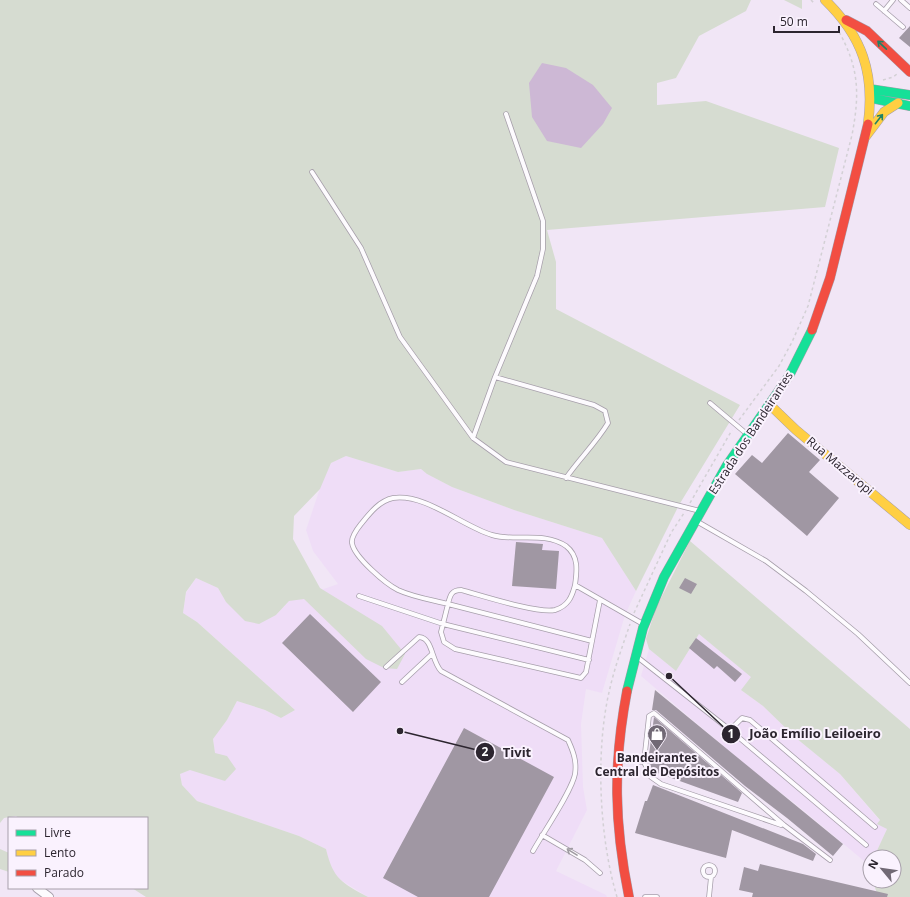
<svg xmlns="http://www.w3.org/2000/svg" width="910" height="897" font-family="'Open Sans',sans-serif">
<rect width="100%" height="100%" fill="#f1e6f6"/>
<!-- built -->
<path fill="#efddf7" d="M346 456 398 472 421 469 427 474 452 487 514 510 602 538 636 591 625 615 602 693 586 689 581 724 583 787 587 810 556 871 606 895 607 897H368L339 879 330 867 326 849 299 836 197 801 182 785 180 774 190 770 215 753 213 738 227 720 237 701 265 710 281 718 295 710 197 622 183 613 186 593 196 578 218 588 226 602 276 615 289 601 338 584 313 551 306 530 322 482 331 463Z
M699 634 752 677 741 690 763 706 796 738 840 774 887 829 874 857H870V866L797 805 759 776 641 676 649 649 676 671Z"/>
<!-- green -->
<path fill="#d6dcd1" d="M0 0H751L746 11 699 36 676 78 657 83V105L706 101 839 148 825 207 547 230 556 262V309L740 405 679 505 636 591 602 538 514 510 452 487 427 474 421 469 398 472 346 456 331 463 320 489 294 516 293 539 320 588 382 626 405 654 397 669 384 668 366 659 304 599 289 601 276 615 259 624 245 621 226 602 218 588 196 578 186 592 183 613 197 622 295 710 281 718 265 710 237 701 227 720 213 739 215 753 227 756 236 769 225 781 190 770 180 774 182 785 197 801 299 836 326 849C333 879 342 883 368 897H146L132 888H147V818H19L16 816 4 818 0 823Z
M784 0H802V9Z
M690 541 910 729V897H878L873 881H894V857H874L887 829 877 824 880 820 840 774 796 738 763 706 741 690 751 677 699 634 676 671 649 649 646 639 656 608Z
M0 849 9 853V872L0 869Z"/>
<!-- water -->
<path fill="#cdb8d5" d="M542 63 566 68 593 85 612 108 603 124 581 148 547 141 532 117 529 83Z"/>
<!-- building -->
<path fill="#a097a3" d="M910 26V47L899 38Z
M788 433 820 460 809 472 839 498 807 536 735 474 752 455 762 463Z
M516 542 543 544 542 550 559 551 556 589 512 586Z
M685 578 697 584 691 594 679 588Z
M310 614 381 682 353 712 282 643Z
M696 638 742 674 735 682 717 666 714 669 689 648Z
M655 690 843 844 833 856 787 818 745 786 656 710H652Z
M654 717 742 793 738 802 652 771 648 762Z
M464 728 554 777 489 897H418L383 878Z
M653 785 803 844 816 854 813 861 732 830 726 858 635 833 645 801H647Z
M760 864 888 894 887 897H752L753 893 739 890 744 867 758 871Z"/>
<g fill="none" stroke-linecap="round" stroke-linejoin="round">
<!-- lane casing -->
<g stroke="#a69eaa" stroke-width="5.5">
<path id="lane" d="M901 0 910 8
M876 4 903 27
M884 11 893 0
M312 172 361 248 400 337 473 438 506 462 700 511
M495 377 594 405 605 411 608 423C596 443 579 459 566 478
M710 403 748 435
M473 438 495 377 537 276 543 249V221L506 114
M698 522 766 561 806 591 858 634 910 683
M575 585C572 597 568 606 555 610 538 614 480 595 461 590 451 590 450 596 448 604 432 600 413 597 398 590 386 584 354 557 352 543 351 537 357 529 361 524 370 513 379 501 393 498 425 493 462 526 492 535 515 542 544 531 566 546 579 556 577 571 575 585L643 624
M359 596 443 624 589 660
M592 641 448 604 441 632 444 642 455 649 581 678 586 672 600 600
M636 656 730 730 866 845
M386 667 419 637C433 638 431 660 441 671L568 740C573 751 577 761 575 774 572 791 543 833 533 851
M402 682 432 654
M730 730 742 718 750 720 875 827
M619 760 644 762 649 716 654 713 784 825 830 860
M644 762 651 777 661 784 781 825
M542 835 585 860 600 873
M703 871a6 6 0 1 1 12 0a6 6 0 1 1-12 0Z
M645 897H657
M709 897 711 877"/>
</g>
<!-- street casing -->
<g stroke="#a69eaa" stroke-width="10">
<path id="street" d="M37 888 49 897"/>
</g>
<!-- fast casing -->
<g stroke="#a69eaa" stroke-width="10">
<path id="fast" d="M870 89 910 95
M871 98 910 106
M627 691 643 628 664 577 727 465 789 376 812 330"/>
</g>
<!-- slow casing -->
<g stroke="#a69eaa" stroke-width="10">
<path id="slow" d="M825 0C862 36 875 73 868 124
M866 136 884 112 898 103
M771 406 796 430 910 525"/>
</g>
<!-- jam casing -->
<g stroke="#a69eaa" stroke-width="10">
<path id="jam" d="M846 20 867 31 910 72
M812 330 830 278 868 124
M627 691C613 765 614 823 629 897"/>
</g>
<!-- path -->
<path stroke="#d3d0d5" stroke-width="1.5" stroke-dasharray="3 3" stroke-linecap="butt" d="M811 0 814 3
M883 80 893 77 897 74
M739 420 779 366 792 342 808 306 852 135C860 93 859 67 838 30
M690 503 732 430
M634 613 671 533 684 513
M617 897C599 837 595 749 610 688 615 666 623 645 630 624"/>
<!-- lane -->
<use href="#lane" stroke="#fdfbfe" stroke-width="4"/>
<!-- street -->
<use href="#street" stroke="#fdfbfe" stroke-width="8"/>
<!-- fast -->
<use href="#fast" stroke="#16e098" stroke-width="9"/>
<!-- slow -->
<use href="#slow" stroke="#ffcf43" stroke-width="9"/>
<!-- jam -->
<use href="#jam" stroke="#f24e42" stroke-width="9"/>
</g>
<!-- one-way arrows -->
<defs><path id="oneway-shaft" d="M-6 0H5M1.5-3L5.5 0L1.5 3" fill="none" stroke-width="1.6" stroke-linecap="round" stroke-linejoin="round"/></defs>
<g stroke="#218264">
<use href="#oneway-shaft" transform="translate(882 45) rotate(-137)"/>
<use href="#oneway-shaft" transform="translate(879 119) rotate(-52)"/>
</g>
<use stroke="#9f9ba1" href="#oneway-shaft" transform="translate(572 852) rotate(-148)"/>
<!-- icons -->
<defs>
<g id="shop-pin" transform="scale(1)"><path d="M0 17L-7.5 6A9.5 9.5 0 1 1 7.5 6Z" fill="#716975" stroke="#faf2fe"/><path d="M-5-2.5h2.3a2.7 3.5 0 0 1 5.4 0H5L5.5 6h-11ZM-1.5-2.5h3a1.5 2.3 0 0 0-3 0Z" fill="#fff"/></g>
</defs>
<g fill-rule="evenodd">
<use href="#shop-pin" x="657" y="734"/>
</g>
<g text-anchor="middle" stroke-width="4" stroke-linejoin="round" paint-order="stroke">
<!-- street labels -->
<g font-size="12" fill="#2c252f" stroke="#faf2fe">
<text transform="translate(751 433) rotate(-57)" y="4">Estrada dos Bandeirantes</text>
<text transform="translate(840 466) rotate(40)" y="4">Rua Mazzaropi</text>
</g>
<!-- poi labels -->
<g font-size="12" font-weight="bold" fill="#2c252f" stroke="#faf2fe">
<text x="657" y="762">Bandeirantes<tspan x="657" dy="14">Central de Depósitos</tspan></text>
</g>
</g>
<!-- callouts -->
<path fill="none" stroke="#2c252f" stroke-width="1.5" d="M669 676L731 734M400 731L485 752"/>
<g fill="#2c252f" stroke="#faf2fe" stroke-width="1.5">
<circle cx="669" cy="676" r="4"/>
<circle cx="400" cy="731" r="4"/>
<circle cx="731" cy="734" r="10"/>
<circle cx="485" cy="752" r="10"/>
</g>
<g font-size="12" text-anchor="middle" font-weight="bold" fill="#fff">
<text x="731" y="738">1</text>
<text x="485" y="756">2</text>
</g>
<g font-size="13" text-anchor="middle" font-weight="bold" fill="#2c252f" stroke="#faf2fe" stroke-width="4" stroke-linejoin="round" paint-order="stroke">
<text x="815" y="738">João Emílio Leiloeiro</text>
<text x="517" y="757">Tivit</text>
</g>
<!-- legend -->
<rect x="8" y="817" width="140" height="72" fill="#faf2fe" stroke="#a8a0ab"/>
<rect x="16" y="830" width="20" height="6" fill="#16e098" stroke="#a8a0ab"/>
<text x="44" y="837" font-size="12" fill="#2c252f">Livre</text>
<rect x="16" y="850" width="20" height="6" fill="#ffcf43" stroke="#a8a0ab"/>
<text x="44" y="857" font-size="12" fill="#2c252f">Lento</text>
<rect x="16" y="870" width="20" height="6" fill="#f24e42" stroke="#a8a0ab"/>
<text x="44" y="877" font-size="12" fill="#2c252f">Parado</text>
<!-- north arrow -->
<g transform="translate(882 869) rotate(299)"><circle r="19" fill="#faf2fe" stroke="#a8a0ab"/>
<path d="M0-3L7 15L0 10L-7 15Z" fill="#716975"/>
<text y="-6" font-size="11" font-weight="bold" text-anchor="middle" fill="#2c252f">N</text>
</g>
<!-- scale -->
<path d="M774 26v6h65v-6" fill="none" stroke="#2c252f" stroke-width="2"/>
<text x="780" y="26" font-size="12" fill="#2c252f" stroke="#faf2fe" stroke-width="3" paint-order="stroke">50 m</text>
</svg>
